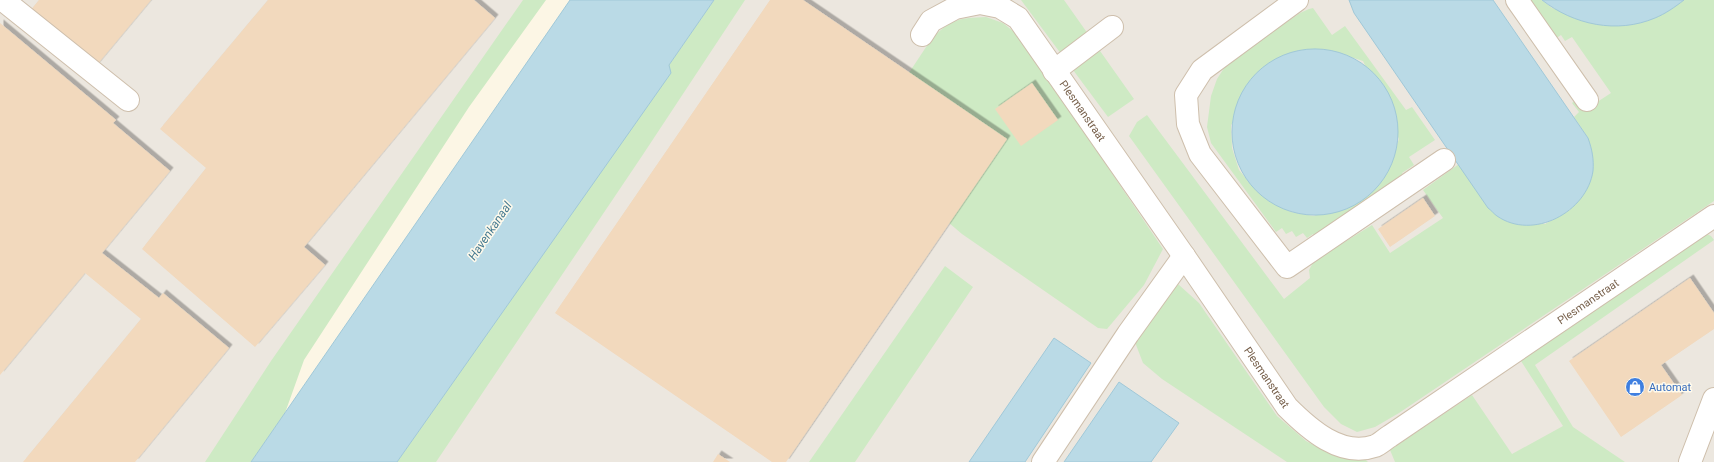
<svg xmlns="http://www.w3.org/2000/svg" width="1714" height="462" font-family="Roboto,sans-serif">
<defs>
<filter id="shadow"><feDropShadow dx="3.5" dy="-3.5" stdDeviation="0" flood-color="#0004"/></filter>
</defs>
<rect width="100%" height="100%" fill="#fcf6e5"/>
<!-- industrial -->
<path fill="#ece7df" d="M0 0H535L218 462H0Z
M714 0H1714V462H397L670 73 669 65Z"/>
<!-- green -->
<path fill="#ceeac4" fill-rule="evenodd" d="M523 0H546L469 107 304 360 285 413 251 462H205L271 361Z
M714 0H745L642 156 436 462H397L670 73 669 65Z
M1021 0H1064L1134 99 1108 117Z
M1529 0H1542L1552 8 1621 26 1638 23 1655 18 1684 0H1714V201L1399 413 1375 427 1357 432 1341 424 1324 407 1129 136 1137 122 1147 115 1284 299 1310 278 1309 270 1314 261 1372 225 1390 253 1443 218 1423 190 1459 164 1488 208 1545 224 1570 210 1588 138 1574 117 1579 112 1572 103 1577 99 1585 110 1611 93 1572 37 1565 41 1561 35 1555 39Z
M1313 8 1332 35 1345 26 1406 110 1412 107 1435 140 1409 157 1414 165 1402 173 1406 179 1317 240 1313 234 1307 238 1303 233 1296 237 1292 231 1286 234 1282 228 1276 232 1211 143 1207 127 1211 96 1217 79 1228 62 1300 13 1309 9ZM1302 50C1323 50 1342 54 1363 61L1399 139 1388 170 1380 183 1314 216 1291 212 1271 202 1255 189 1239 170 1232 148 1231 125Z
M986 17 1003 23 1020 37 1163 249 1144 285 1107 329 1098 328 962 234 860 147 932 38C952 19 959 18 986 17Z
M1705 233 1711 236 1714 240 1535 365 1573 427 1625 462H1395L1390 450 1472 395 1512 454 1563 426 1521 361Z
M945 266 973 287 855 462H809Z
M1178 284 1199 303 1277 416 1306 441 1325 451 1343 457 1365 459 1368 462H1287L1162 379 1143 363 1133 337 1161 297Z"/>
<!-- water -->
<path fill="#badae6" stroke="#a0c8d8" d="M570 0H714L669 65 671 73 397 462H251Z
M1349 0H1493L1588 138C1592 149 1594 159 1593 171 1587 212 1533 241 1497 216 1494 214 1491 210 1488 208L1354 13Z
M1542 0H1684C1675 7 1665 14 1655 18 1617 34 1574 25 1542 0Z
M1232 132a83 83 0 1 1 166 0a83 83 0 1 1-166 0Z
M1054 338 1091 363 1025 462H969Z
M1119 382 1179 423 1151 462H1064Z"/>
<!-- building -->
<path fill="#f2d9bd" filter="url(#shadow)" d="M39 0H151L96 66 30 11Z
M268 0H474L495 18 304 247 325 265 255 347 142 249 206 168 160 129Z
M770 0H803L1007 139 786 462H772L555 313Z
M0 23 116 120 113 123 170 171 102 253 159 298 163 293 229 348 135 462H23L141 319 85 273 0 375Z
M1032 83 1058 120 1021 146 995 109Z
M1423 198 1435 216 1390 247 1378 229Z
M1690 278 1714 313V329L1661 365 1682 395 1621 437 1569 361Z
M718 454 730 462H713Z"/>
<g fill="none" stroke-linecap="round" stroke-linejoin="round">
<!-- minor casing -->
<g stroke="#cebfac" stroke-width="24">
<g id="minor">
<path d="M3 0 128 100"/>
<path d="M1297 0 1202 70 1186 95 1188 124 1200 154 1287 267 1444 160"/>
<path d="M1517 0 1587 100"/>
<path id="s1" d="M922 35 931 21 955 8 980 3 1000 7 1018 18 1184 256 1287 407C1309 429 1341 458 1375 446 1380 444 1385 439 1390 436L1714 216"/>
<path d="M1054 71 1112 27"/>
<path d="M1043 462 1128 334 1184 256"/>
<path d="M1690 462 1714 399"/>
</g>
</g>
<!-- minor -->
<use href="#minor" stroke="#fff" stroke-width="22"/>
</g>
<!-- icons -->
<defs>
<g id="shop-disc" transform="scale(1)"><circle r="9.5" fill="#3f7fe0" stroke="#fffaec"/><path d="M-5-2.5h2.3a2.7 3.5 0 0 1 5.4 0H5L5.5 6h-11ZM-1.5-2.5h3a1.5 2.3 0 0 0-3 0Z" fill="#fff"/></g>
</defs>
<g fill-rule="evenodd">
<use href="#shop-disc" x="1635" y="387"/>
</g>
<g text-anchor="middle" stroke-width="3" stroke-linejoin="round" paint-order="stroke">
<!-- street labels -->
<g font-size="11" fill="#765f4a" stroke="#fffaec">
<text dy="4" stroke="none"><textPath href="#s1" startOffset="224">Plesmanstraat</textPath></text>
<text dy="4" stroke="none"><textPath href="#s1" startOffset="943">Plesmanstraat</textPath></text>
<text dy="4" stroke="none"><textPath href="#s1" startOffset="548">Plesmanstraat</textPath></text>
</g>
<!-- shop labels -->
<g font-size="11" fill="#366cbe" stroke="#fffaec" text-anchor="start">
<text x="1649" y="391">Automat</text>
</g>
<!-- water labels -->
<g font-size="12" font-style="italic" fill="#467a91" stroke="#fffaec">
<text transform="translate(490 231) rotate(-56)" y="4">Havenkanaal</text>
</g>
</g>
</svg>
